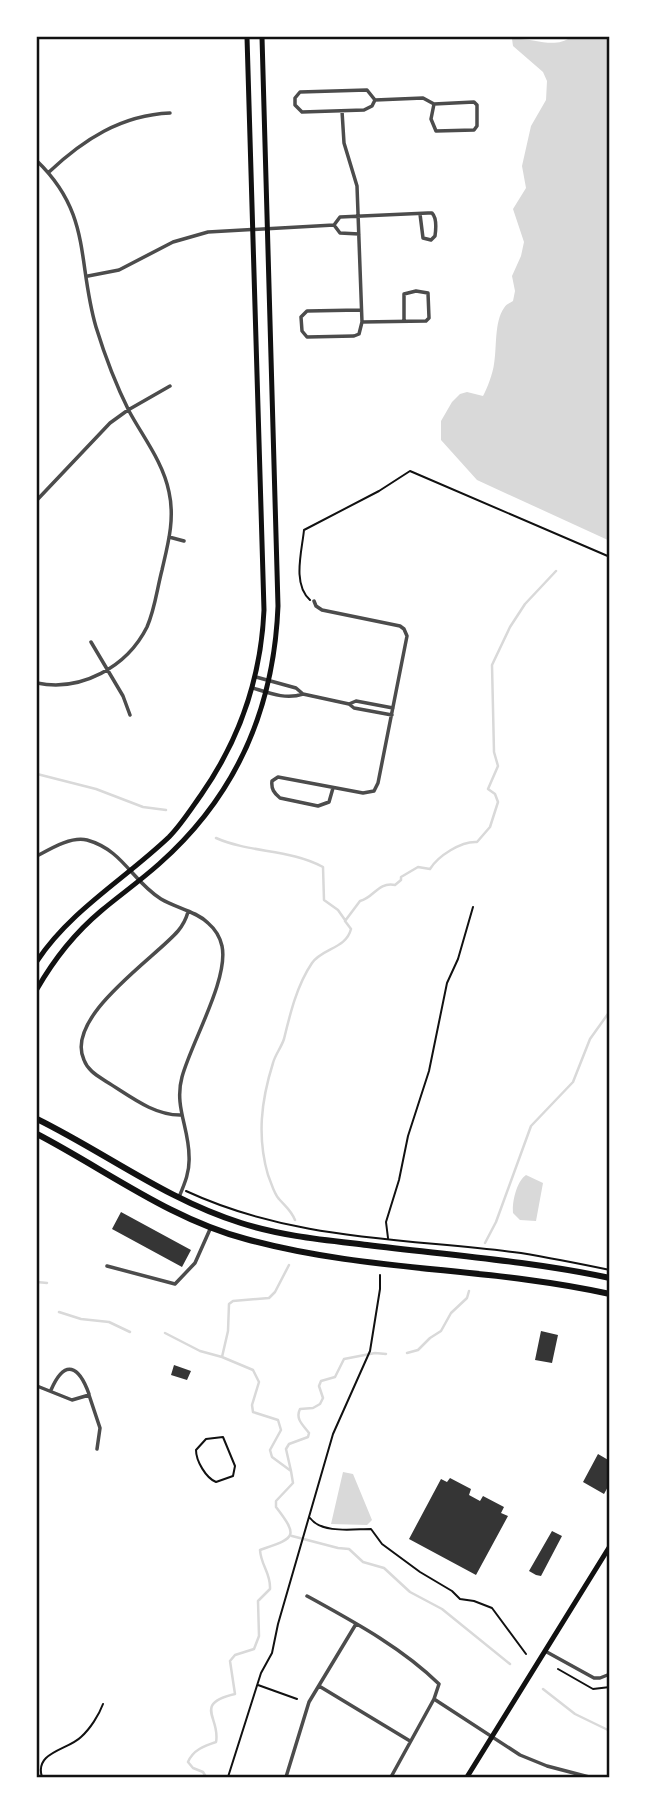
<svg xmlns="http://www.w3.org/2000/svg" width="647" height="1814" font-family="Helvetica,sans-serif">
<rect width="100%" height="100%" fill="#fff"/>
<!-- water -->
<path fill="#d9d9d9" d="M571 37H610V541L477 480 441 440V421L452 402 460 394 467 392 483 396C487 389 493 373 494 364 497 348 494 322 504 308 506 304 510 303 513 301L515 291 512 276 521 256 524 242 513 209 526 188 522 166 531 126 546 100 547 81 543 72 513 46 512 39C532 37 554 50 571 37Z
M526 1175 543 1183 536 1221 520 1220 513 1213C512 1201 517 1181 526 1175Z
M343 1472 353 1474 372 1520 367 1525 331 1524Z"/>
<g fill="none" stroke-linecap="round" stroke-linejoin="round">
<!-- stream -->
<path stroke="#d9d9d9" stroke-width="2.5" d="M37 774 96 789 143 807 166 810
M216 838C250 853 290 849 323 867L324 900 338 910 345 920
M295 1220C291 1210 286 1207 279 1199 274 1194 271 1182 268 1175 257 1137 261 1101 273 1063 275 1055 281 1048 284 1039 290 1014 297 985 312 963 322 948 346 949 351 929L345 921 360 901C375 897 377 882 395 885L401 880V877L418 867 430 869C438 856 461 841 477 842L490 827 498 802 495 794 488 789 498 766 494 752 492 665 510 627 525 604 556 571
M485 1243 496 1222 531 1126 573 1082 590 1039 610 1011
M37 1282 47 1283
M59 1312 81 1319 109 1322 130 1332
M165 1333 200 1351 222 1357
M407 1353 418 1350 430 1338 441 1331 451 1313 467 1298 469 1291
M291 1471 286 1449 289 1444 308 1437 309 1433C303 1425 295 1419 300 1409L313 1408 320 1404 323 1398 319 1386 321 1381 335 1377 344 1359 375 1353 386 1354
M292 1536 338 1548 349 1549 363 1562 384 1568 410 1592 442 1609 510 1664
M543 1689 575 1714 610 1731
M206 1777 203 1772 193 1768 188 1762C193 1750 204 1746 216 1742 221 1718 192 1704 235 1694L230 1661 235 1655 254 1649 259 1636 258 1601 270 1589C271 1573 261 1566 260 1550 294 1538 300 1538 276 1507V1501L293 1483 291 1471 272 1457 270 1450 281 1430 278 1420 253 1412 252 1405 259 1382 253 1370 222 1357 228 1331 229 1304 233 1301 269 1298 275 1292 289 1265"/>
</g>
<!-- building -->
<path fill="#353535" d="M121 1212 191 1250 182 1267 112 1229Z
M541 1331 558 1335 552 1363 535 1360Z
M174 1365 191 1371 187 1380 171 1375Z
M598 1454 610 1461V1483L604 1494 583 1482Z
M450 1478 471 1489 469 1495 480 1501 483 1496 504 1507 501 1513 508 1516 476 1575 409 1539 441 1479 447 1482Z
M552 1531 562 1536 541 1576 536 1575 529 1571Z"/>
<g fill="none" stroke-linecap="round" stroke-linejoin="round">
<!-- path -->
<path stroke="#111" stroke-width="2" d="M310 600C292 584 302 551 304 530L379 491 410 471 610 557
M186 1191C294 1241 405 1238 521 1253 551 1258 581 1264 610 1270
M388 1238 386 1222 399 1180 408 1136 429 1071 447 983 458 959 473 907
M223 1437 235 1466 233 1476 216 1482C206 1478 196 1461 196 1450L206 1439Z
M310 1518C322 1534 353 1529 371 1529L382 1544 420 1572 452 1591 460 1599 474 1601 492 1608 526 1654
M558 1669 593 1689 610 1687
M258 1685 297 1699
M42 1777C34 1752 68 1750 81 1737 90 1729 99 1715 103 1704
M228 1777 261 1673 272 1653 278 1624 333 1434 370 1351 380 1289V1275"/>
<!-- minor -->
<path stroke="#4c4c4c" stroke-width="3.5" d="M367 90 375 100 372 106 364 110 302 112 295 105V98L300 92Z
M375 100 423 98 434 104 474 102 477 105V126L474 130 436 131 431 119 434 104
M342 111 344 143 357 186 362 322 359 334 354 336 307 337 302 331 301 317 307 311 360 310
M37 161C92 214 77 262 96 327 104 353 117 387 129 411 143 437 163 462 169 492 175 519 168 544 162 570 157 589 155 609 147 627 127 667 81 692 37 683
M49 172C83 140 121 115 170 113
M334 225 340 233 359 234
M88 276 119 270 173 242 208 232 334 225 340 217 428 213H432C437 218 436 229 435 236L431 240 423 238 420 214
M362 322 426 321 429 318 428 293 416 291 404 294V321
M37 500 110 423 128 410 170 386
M169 537 184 541
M314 601 316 606 322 610 400 626 404 629 407 636 378 783 374 791 363 793 278 777 272 781C271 789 274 793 280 798L318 806 329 802 333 788
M91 642 123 696 130 715
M256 677 296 688 303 694 349 704 354 708 392 715
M253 688C269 693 286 700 303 694
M349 704 356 701 393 708
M37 856C50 849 71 836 87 840 123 850 132 881 161 899 176 908 196 911 208 923 215 929 220 937 222 946 229 979 191 1043 182 1077 174 1106 189 1128 189 1156 190 1171 185 1183 179 1197
M180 1115C153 1115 130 1096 107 1082 98 1076 88 1071 84 1060 64 1017 155 958 178 931 183 925 186 919 188 912
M107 1266 175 1284 195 1263 211 1227
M37 1386 72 1400 89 1395 100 1428 97 1449
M51 1390C65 1358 79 1366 89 1394
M307 1596C354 1622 401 1647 439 1684L434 1699 391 1777
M545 1651 594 1678H600L610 1674
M319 1686 410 1741
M434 1699 520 1755 547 1766 589 1777
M286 1777 309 1702 356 1624"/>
<!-- secondary -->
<path stroke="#111" stroke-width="5" d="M37 961C71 910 125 879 169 837 181 825 191 809 201 795 240 739 261 678 264 610L247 37
M37 989C53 961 76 932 101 911 120 895 140 881 159 864 236 796 274 708 278 606L262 37
M467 1777 610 1546"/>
<!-- primary -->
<path stroke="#111" stroke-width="6" d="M37 1119C106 1153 167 1200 241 1223 281 1236 325 1240 367 1245 448 1255 530 1261 610 1278
M37 1134C106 1170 170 1219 246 1239 365 1272 490 1267 610 1294"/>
</g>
<!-- border -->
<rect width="647" height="1814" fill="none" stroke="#ffffff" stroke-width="77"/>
<rect x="38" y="38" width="570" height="1738" fill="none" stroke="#111" stroke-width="2.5"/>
</svg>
